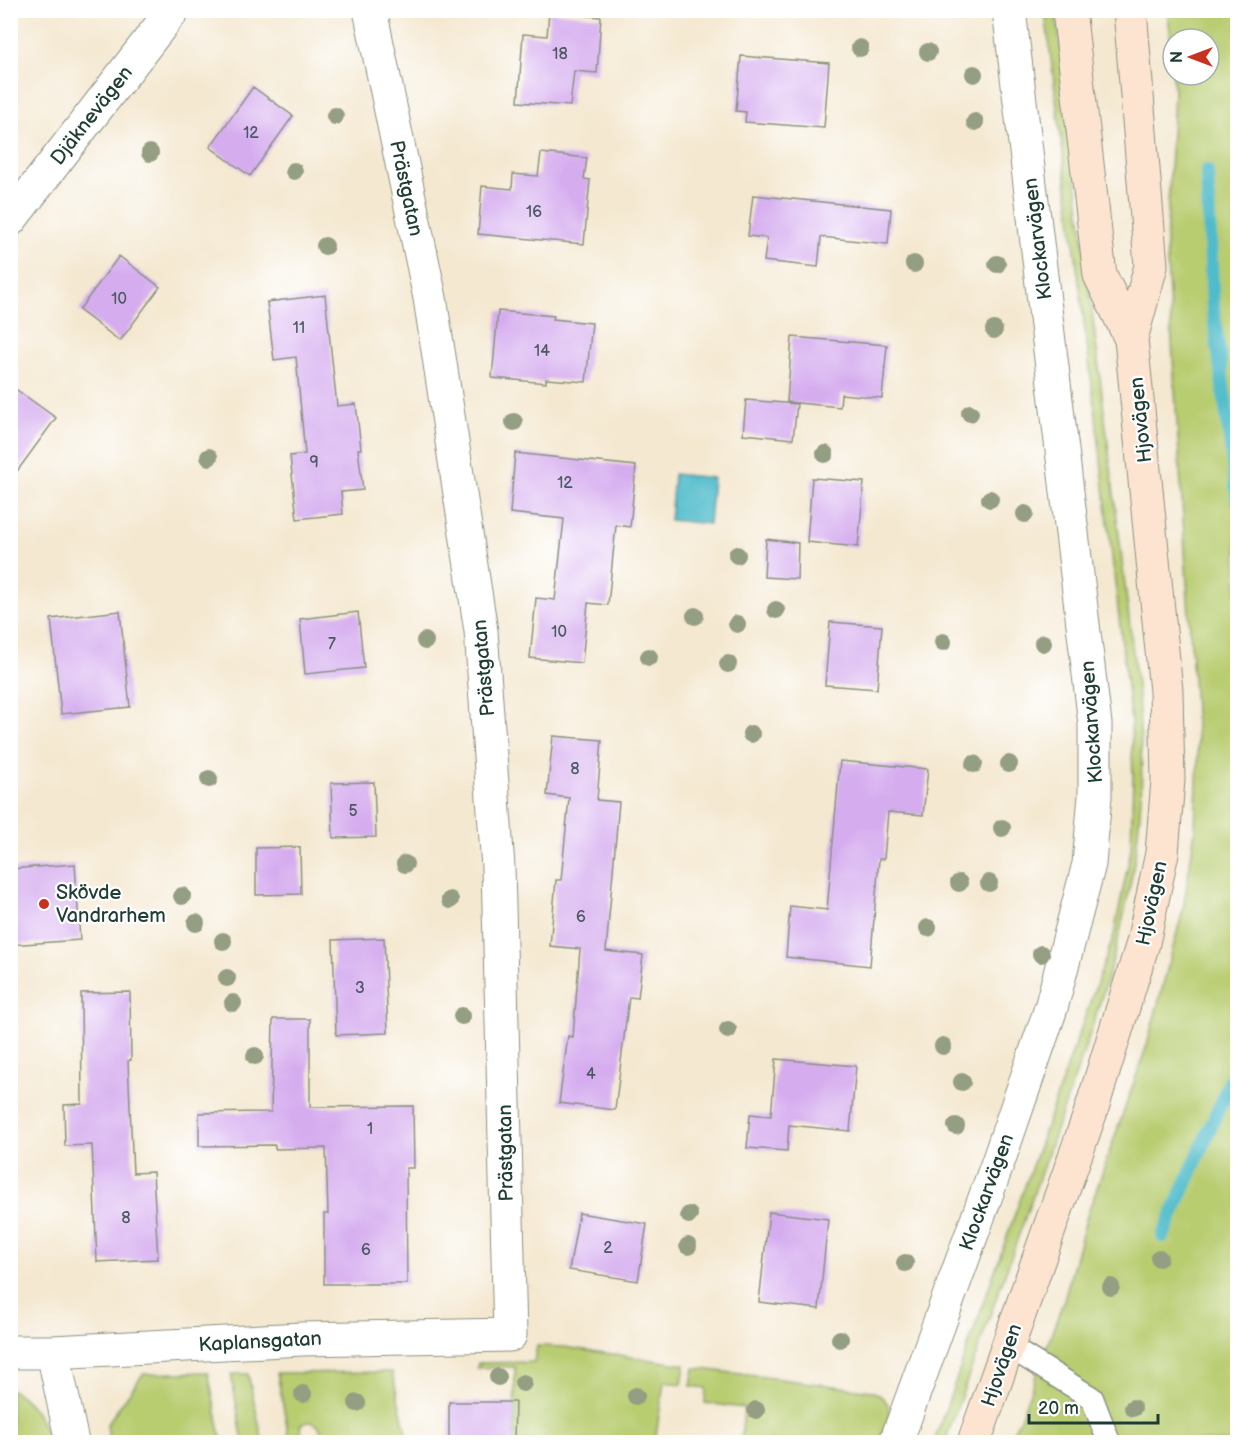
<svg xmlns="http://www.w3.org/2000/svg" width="1248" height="1453" font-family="'Balsamiq Sans',sans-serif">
<rect width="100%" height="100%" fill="#fff"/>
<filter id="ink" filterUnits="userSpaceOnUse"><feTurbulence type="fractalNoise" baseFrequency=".0167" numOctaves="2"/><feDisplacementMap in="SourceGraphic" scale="12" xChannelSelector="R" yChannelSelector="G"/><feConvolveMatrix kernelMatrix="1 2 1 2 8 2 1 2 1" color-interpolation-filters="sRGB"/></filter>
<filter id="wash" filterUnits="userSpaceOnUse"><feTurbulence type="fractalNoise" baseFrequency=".008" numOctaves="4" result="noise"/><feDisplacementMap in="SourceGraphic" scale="24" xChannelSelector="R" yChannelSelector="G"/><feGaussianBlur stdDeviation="1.35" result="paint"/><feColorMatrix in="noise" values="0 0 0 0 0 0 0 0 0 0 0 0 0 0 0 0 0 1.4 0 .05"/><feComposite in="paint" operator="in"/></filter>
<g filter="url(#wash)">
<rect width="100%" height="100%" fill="#f4e8d0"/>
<!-- green -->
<path fill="#b8cc70" stroke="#6c8452" stroke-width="1.5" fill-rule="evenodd" d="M1045 11H1056L1137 685C1140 723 1143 761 1141 798 1134 924 1087 1043 1045 1161 1012 1255 978 1349 945 1442H934L1114 935 1131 849 1133 777 1131 722 1097 426Z
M1167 11H1237V1442H1007L1020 1419 1065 1297 1086 1219 1147 1045 1183 910 1195 830 1198 759 1166 246 1174 94 1170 30ZM1173 39H1209V75H1173Z
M537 1346 564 1347 685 1365 682 1384 664 1382 655 1442H514L515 1367 477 1368 478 1363 534 1362Z
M694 1368 872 1391C900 1404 887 1420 879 1442H741L744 1408 705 1403 706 1388 691 1386Z
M208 1372 222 1442H109L107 1424 143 1374Z
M392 1372 408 1442H370L369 1435 363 1431 324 1439C321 1426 313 1417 300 1425L302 1436 301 1441H294L289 1437 277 1373Z
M231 1374H248L263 1442H243Z
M10 1389C31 1400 43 1421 49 1442H11Z"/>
<!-- water -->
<path fill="#4fbbcb" stroke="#377c80" stroke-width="1.5" d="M674 474 713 478 709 524 670 520Z"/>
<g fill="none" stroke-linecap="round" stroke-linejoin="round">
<!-- stream -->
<path stroke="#4fbbcb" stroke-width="14" d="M1207 171 1213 309 1238 500
M1163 1236 1238 1064"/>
</g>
<g id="blocks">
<!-- building -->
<path fill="#d5adef" d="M549 12 601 17 597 73 574 71 570 106 518 102 523 34 547 36Z
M741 56 829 63 824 128 745 122 746 112 736 111Z
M253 87 293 116 250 176 210 147Z
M541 153 587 158 584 179 590 180 584 244 478 234 482 186 512 189 513 174 538 176Z
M753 195 891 209 888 244 821 237 818 267 764 261 767 238 748 236Z
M119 256 160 287 120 341 79 310Z
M325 295 337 406 356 404 361 449H358L363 490 341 492 343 514 297 519 290 456 305 454 296 357 274 360 267 302Z
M498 311 554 316 553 319 592 323 586 382 546 379V383L492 378Z
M792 337 887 345 882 398 841 394 840 407 787 402Z
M10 385 56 418 10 481Z
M746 400 797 404 793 439 743 434Z
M515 453 636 466 630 527 616 525 608 605 588 603 582 663 530 658 536 598 555 600 564 519 510 513Z
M812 478 864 482 858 547 807 542Z
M766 539 798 543 797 579 764 577Z
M120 611 130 707 61 714 51 619Z
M358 612 364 668 305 674 300 619Z
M830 622 882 626 877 689 825 685Z
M553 736 602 740 597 800 619 802 606 951 643 955 638 998 629 997 615 1110 559 1103 568 1036 573 1037 580 949 550 946 556 880H561L569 798 547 795Z
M840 761 928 769 923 815 888 812 884 859H879L870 966 786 957 790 906 827 910Z
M374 782 376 837 333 838 331 783Z
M300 847 301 894 256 895V848Z
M75 864 80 940 10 945V869Z
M384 938 388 1033 336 1035 333 940Z
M130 992 131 1060 128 1061 133 1173 153 1172 158 1259 97 1262 92 1145 65 1146 64 1105 82 1104 81 993Z
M273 1019H310V1107L413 1106 414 1168H406L407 1284H324V1214H328L326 1148 275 1149V1145L199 1146V1113L271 1112Z
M776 1059 856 1066 850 1131 789 1125 787 1151 747 1148 750 1114 771 1116Z
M769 1212 828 1219 819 1309 759 1302Z
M579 1213 647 1224 638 1281 569 1270Z
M449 1402H515L514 1443H449Z"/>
</g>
</g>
<g filter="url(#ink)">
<use href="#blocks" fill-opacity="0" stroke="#8a9282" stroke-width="1.5"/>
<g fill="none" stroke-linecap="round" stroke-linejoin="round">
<!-- service casing -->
<g stroke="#8a9282" stroke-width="25">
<path id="service" d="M1008 1346 1092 1398 1109 1442"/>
</g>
<!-- minor casing -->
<g stroke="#8a9282" stroke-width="35">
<path id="minor" d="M10 220 173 10
M10 1352H53L302 1339 510 1335 498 867 481 631 430 298 370 10
M53 1352 72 1442
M896 1442 997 1165 1051 1008 1089 864 1095 796V724L1009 10"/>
</g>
<!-- secondary casing -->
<g stroke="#8a9282" stroke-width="35">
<path id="secondary" d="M1130 10 1151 266 1131 339
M974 1442 1090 1114 1143 943 1162 853 1168 780 1166 691 1131 339 1100 275 1069 10"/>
</g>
<!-- service -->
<use href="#service" stroke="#fff" stroke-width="22"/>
<!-- minor -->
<use href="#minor" stroke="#fff" stroke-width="33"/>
<!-- secondary -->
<use href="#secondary" stroke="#fde4d1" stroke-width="33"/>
</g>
<!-- trees -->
<g fill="#949e82">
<circle cx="860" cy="48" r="9"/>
<circle cx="928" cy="52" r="9"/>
<circle cx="974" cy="74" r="9"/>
<circle cx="335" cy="116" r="9"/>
<circle cx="975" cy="122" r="9"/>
<circle cx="150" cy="153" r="9"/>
<circle cx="294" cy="171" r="9"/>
<circle cx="325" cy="246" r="9"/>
<circle cx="914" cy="264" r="9"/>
<circle cx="997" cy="264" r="9"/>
<circle cx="994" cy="330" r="9"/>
<circle cx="970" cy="413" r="9"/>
<circle cx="514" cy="422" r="9"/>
<circle cx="825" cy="454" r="9"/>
<circle cx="209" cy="457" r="9"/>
<circle cx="990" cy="499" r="9"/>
<circle cx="1025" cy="514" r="9"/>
<circle cx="737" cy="555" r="9"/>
<circle cx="776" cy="610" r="9"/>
<circle cx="695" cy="616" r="9"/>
<circle cx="737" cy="624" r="9"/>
<circle cx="425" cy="641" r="9"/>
<circle cx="943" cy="642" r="9"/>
<circle cx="1043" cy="643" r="9"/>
<circle cx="649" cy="657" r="9"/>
<circle cx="728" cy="664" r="9"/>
<circle cx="751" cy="734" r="9"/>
<circle cx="974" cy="764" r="9"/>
<circle cx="1009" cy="764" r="9"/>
<circle cx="209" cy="779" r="9"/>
<circle cx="1002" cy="828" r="9"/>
<circle cx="405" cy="864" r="9"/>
<circle cx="959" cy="883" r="9"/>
<circle cx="989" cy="883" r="9"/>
<circle cx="182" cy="896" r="9"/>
<circle cx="450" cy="900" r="9"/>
<circle cx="196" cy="923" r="9"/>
<circle cx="928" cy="928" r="9"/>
<circle cx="223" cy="941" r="9"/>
<circle cx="1041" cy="954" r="9"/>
<circle cx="227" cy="978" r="9"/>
<circle cx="233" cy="1003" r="9"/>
<circle cx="462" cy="1016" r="9"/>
<circle cx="728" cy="1030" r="9"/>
<circle cx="943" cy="1046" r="9"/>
<circle cx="255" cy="1056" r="9"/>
<circle cx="962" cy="1082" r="9"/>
<circle cx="956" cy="1126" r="9"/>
<circle cx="689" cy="1215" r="9"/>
<circle cx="688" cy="1246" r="9"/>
<circle cx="1159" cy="1258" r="9"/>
<circle cx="905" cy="1263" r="9"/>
<circle cx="1111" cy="1287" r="9"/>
<circle cx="840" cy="1339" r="9"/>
<circle cx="498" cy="1377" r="9"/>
<circle cx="523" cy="1383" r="9"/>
<circle cx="303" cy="1394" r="9"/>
<circle cx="636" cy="1396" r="9"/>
<circle cx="357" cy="1403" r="9"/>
<circle cx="1133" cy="1408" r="9"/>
<circle cx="756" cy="1410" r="9"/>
</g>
</g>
<!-- markers -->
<circle fill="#c8321e" stroke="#fff" stroke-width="2" cx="44" cy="904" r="6"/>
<g text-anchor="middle" stroke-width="4.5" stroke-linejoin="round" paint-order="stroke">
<!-- number labels -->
<g font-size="16" fill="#4c5963">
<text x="560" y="59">18</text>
<text x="251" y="138">12</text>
<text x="534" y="217">16</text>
<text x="119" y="304">10</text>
<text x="299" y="333">11</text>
<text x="542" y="356">14</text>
<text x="314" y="467">9</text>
<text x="565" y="488">12</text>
<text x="559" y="637">10</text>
<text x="332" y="649">7</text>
<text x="575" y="774">8</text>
<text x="353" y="816">5</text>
<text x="581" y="922">6</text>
<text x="360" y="993">3</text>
<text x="591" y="1079">4</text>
<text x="370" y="1134">1</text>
<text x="126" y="1223">8</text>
<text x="608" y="1253">2</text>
<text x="366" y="1255">6</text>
</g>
<!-- street labels -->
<g font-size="20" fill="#1f3d34" stroke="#fff">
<text transform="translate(91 115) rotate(-52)" y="7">Djäknevägen</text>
<text transform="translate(407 188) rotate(78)" y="7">Prästgatan</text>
<text transform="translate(1037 239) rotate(-97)" y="7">Klockarvägen</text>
<text transform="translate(1140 420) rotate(-96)" y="7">Hjovägen</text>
<text transform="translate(483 668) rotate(-95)" y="7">Prästgatan</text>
<text transform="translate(1091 722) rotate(-94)" y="7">Klockarvägen</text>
<text transform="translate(1151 903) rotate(-78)" y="7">Hjovägen</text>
<text transform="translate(505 1153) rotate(-91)" y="7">Prästgatan</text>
<text transform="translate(986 1192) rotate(-70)" y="7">Klockarvägen</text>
<text transform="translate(260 1341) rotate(-3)" y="7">Kaplansgatan</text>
<text transform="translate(1001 1365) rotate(-71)" y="7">Hjovägen</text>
</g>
<!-- poi labels -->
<g font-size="20" fill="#1f3d34" stroke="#fff" text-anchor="start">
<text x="56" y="899">Skövde<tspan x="56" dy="23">Vandrarhem</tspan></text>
</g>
</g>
<!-- margin -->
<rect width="1248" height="1453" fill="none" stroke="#fff" stroke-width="36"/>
<!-- north arrow -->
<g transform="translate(1191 57) rotate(270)"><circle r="28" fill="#ffffff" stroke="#a5b1ae" stroke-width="1.5"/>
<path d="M0-4.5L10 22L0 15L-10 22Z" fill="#c8321e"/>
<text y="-9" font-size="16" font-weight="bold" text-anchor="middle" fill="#1f3d34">N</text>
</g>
<!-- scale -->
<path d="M1029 1414v9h129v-9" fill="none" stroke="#1f3d34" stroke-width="3"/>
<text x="1038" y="1414" font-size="18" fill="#1f3d34" stroke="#ffffff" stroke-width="4.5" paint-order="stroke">20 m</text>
</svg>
